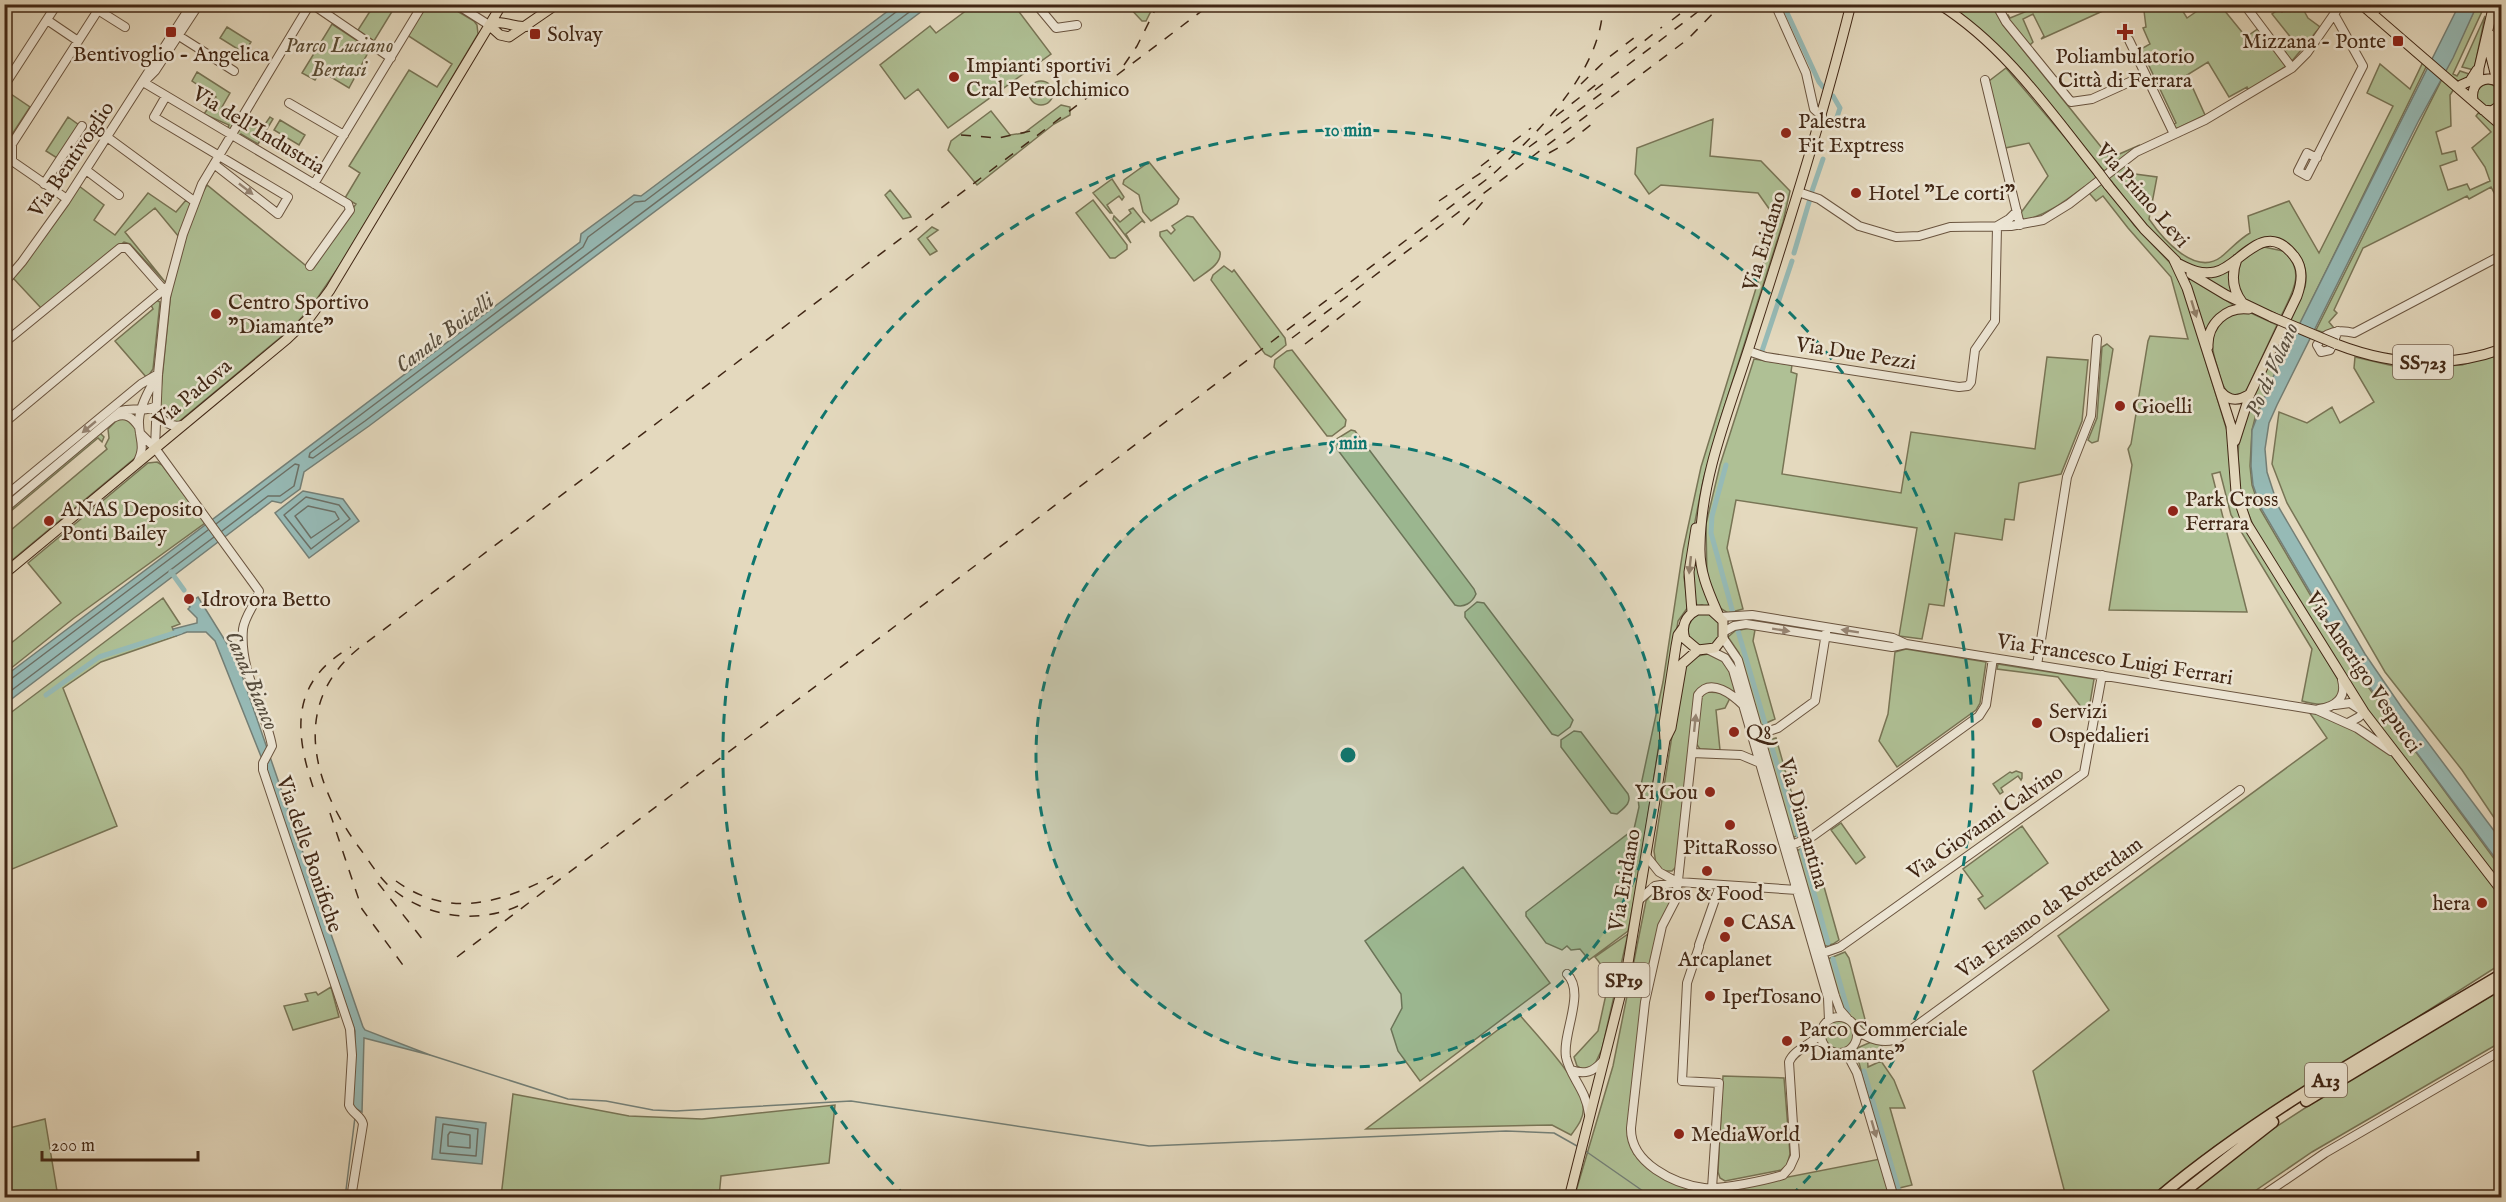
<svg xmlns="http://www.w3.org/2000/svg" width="2506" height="1202" font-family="'IM FELL English',serif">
<rect width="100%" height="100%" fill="#e4d9be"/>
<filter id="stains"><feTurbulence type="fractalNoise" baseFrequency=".00333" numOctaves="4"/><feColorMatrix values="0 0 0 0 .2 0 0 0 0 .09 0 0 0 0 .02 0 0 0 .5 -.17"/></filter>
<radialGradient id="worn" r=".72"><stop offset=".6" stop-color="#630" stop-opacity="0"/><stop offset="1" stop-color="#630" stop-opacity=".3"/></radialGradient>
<!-- green -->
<path fill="#afc095" stroke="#787455" stroke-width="1.5" d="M975 4 1014 5 1051 54 948 128 918 89 905 99 880 65 930 26 936 33Z
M374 5H396L374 41 358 30Z
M425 5H447L474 21 477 25 478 34 342 262 312 306 293 327 176 424 169 423 159 408 172 282 196 205 207 185 310 269 356 204 345 198 360 173 349 166 409 70 437 87 452 64 407 35Z
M1127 5H1146L1151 11 1146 21H1142Z
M1949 5H1992L2003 25 2110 158 2140 145 2104 171C2056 112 2011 50 1949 5Z
M2036 5H2116L2041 39 2044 36 2033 14 2023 19 2033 42 2030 45 2005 16 2008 15 2010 18 2037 7Z
M2140 5H2179L2187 18 2206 5H2220L2246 37 2259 28 2286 66 2249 91 2247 87 2229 97 2208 62 2187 75 2205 115 2176 129 2174 128 2172 125 2176 123 2141 49 2150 44 2143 28 2146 27 2144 11Z
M2292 5H2307L2303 9 2308 18 2320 27 2292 61 2282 48 2292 39 2272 14 2278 10 2282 12Z
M2477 5H2485L2453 74 2457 76 2460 71 2472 75 2460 82 2445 72Z
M2485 16 2474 70 2462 67Z
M332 24 370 49 349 88 321 71 315 80 302 73Z
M227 27 251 42 244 53 220 38Z
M2423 62 2427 65 2256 414 2252 430 2250 466 2252 485 2260 509 2325 620 2366 684 2501 868V886L2369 713 2256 532 2240 494 2238 456 2239 439 2250 398 2305 287C2309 267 2301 254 2285 242 2274 242 2258 240 2248 245 2236 251 2229 264 2215 269 2182 282 2127 201 2109 178L2124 166 2135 174 2157 177 2149 219C2162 238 2195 277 2221 257 2231 249 2238 240 2250 233L2248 216 2289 201 2319 253 2393 106 2367 93 2380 64 2410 89Z
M2006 68 2102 181 2134 225 2174 267 2182 284 2228 434 2239 515 2339 681C2347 708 2319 706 2302 701L2312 649 2231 515 2220 472 2212 474 2247 612 2109 610 2132 465 2128 449 2131 444 2148 341 2150 336 2188 339 2171 277 2128 228 2103 196 2096 201 2084 187C2064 202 2047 215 2022 221L2020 214 2048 176 2029 143 2005 148 1989 81Z
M197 72 230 93 222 107 237 117 231 132 227 129 229 125 204 114 216 97 192 81Z
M2442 79 2454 89 2450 95 2451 126 2436 132 2442 154 2455 151 2457 160 2440 166 2448 190 2467 184 2470 190 2490 181 2485 167 2472 148 2491 132 2476 116 2479 112 2501 131V199L2498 200 2491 187 2469 199 2467 196 2363 248 2334 310 2337 313 2329 322 2334 328 2333 330 2325 333 2316 330Z
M1029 93a12 12 0 1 1 24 0a12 12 0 1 1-24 0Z
M2477 95a11 11 0 1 1 22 0a11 11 0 1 1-22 0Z
M5 90 30 107 7 142 5 164Z
M1061 105 1070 107V115L1054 124 977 185 948 150 951 141 991 111 1010 135 1024 133Z
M68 117 79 125 57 158 46 151Z
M270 117 273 119 258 144 241 134 239 136 235 134 246 121 261 130Z
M1713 119 1710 156 1761 161 1790 191 1783 222 1719 424 1703 481 1684 577 1688 607 1678 621 1638 880 1628 931 1589 960 1580 949 1571 950 1567 946 1562 950 1546 943 1526 916V912L1634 829 1639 807 1638 799 1663 682 1683 550 1701 467 1777 220 1758 193 1661 185 1649 194 1635 174 1637 148Z
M280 120 305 135 299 145 274 130Z
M1149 162 1179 199 1177 204 1151 221 1143 212 1139 195 1123 184 1124 180Z
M1112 179 1124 197 1122 200 1119 196 1107 205 1112 213H1110L1093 193Z
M79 186 104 205 94 220 115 235 148 193 176 212 186 200 191 204 179 237 155 208 125 232 166 283 130 244 124 242 41 308 13 278Z
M890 190 910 215 911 217 903 219 885 195Z
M1093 200 1127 245V249L1115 258H1110L1076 213Z
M1133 208 1145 223 1142 221 1126 234 1131 243 1113 219 1114 216 1120 222 1131 213 1129 210Z
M1187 216 1193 217 1220 252C1222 265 1204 273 1194 281L1160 236V232L1167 230 1171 234 1175 230 1172 226Z
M932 227 938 230 927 238 937 251 930 255 918 239Z
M2264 247 2283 251C2307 270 2292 294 2281 316L2247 301C2236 292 2233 271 2242 260 2247 253 2256 250 2264 247Z
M2233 265 2236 297 2201 276Z
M1224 266 1232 272 1234 270 1285 338 1286 345 1271 357 1265 354 1211 280 1213 275Z
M2184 273 2235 306 2206 337Z
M156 300 160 302 153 369 147 378 115 341 153 309 151 305Z
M2239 311 2251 313 2277 325 2247 389 2243 394 2233 398C2223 390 2221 381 2218 369 2208 340 2208 324 2239 311Z
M2107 344 2113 349 2098 441 2092 443 2088 440 2097 418 2102 347Z
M1292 350 1346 420 1345 426 1332 436H1327L1274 367 1275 360 1287 351Z
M2501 352V828L2462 770 2385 672 2287 503 2272 464 2279 412 2307 423 2332 407 2340 423 2374 402 2354 368 2355 357 2402 368 2462 365Z
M2047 357 2088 360 2082 421 2061 474 2019 483 2014 520 2005 519 2002 540 1955 533 1944 606 1929 604 1922 639 1899 636 1917 528 1736 500 1727 548 1743 609 1728 613 1720 608 1707 578 1706 524 1720 465 1754 359 1792 365 1791 372 1797 374 1782 474 1901 493 1911 432 2035 449Z
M118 419C119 419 127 419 128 420 140 425 141 448 135 458L5 566V535L107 449 105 446 109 438 108 429Z
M1351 430 1355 431 1474 589 1476 594C1472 603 1464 608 1455 605L1334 445 1335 440Z
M100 433 104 437 102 442 98 438 5 516V512Z
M157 462 162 465 205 523 74 618 5 673V648L61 603 28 563 148 463Z
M1694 555 1697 556 1715 610 1702 605 1697 606 1692 587Z
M163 598 180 624 172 627 176 636 101 662 63 688 117 826 5 872V717Z
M1477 602 1484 603 1573 720 1570 727 1558 736 1552 734 1465 617V612Z
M1709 612 1719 619 1722 638 1708 649 1690 644 1685 626 1697 613Z
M1750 628 1755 630 1753 641 1775 719 1760 726 1739 653 1728 637 1735 631Z
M1906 649 1986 662 1980 703 1976 710 1897 767 1879 741 1888 714 1895 652Z
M1708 654C1728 656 1732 677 1737 694L1709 686 1696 698 1677 866 1672 871H1662L1656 864 1654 851 1681 678C1686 662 1691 656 1708 654Z
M1998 664 2094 679 2089 709 2082 708 2058 677 1997 669Z
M1706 692 1726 693 1730 698 1725 708 1716 710 1720 750 1700 749 1695 742 1700 697Z
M2309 712 2326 716 2360 731 2392 754 2501 897V964L2214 1147 2150 1197H2066L2033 1071 2109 1010 2058 936 2327 738Z
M1574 731 1581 732 1628 794C1632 803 1624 808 1617 814L1611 813 1561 747V740Z
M1776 738 1803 833 1792 838 1764 741Z
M2016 771 2022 773V778L2021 780 2018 776 2001 788 2003 792 2000 794 1993 784 2010 772 2012 773Z
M1841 823 1865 857 1856 864 1831 830Z
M2022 826 2048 863 1985 909 1978 899 1983 896 1963 869Z
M1812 844 1839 940 1833 944 1824 946 1796 851Z
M1463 867 1550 983 1420 1081 1398 1051 1391 1029 1402 1008 1401 994 1365 941Z
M1663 887 1672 898 1660 924 1629 1137 1634 1154 1663 1175 1712 1192 1880 1159 1891 1197 1574 1198 1613 1066 1646 901 1655 888Z
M1628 934 1602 1049 1593 1068 1582 1069 1577 1066 1574 1057 1598 1031 1610 976 1595 957Z
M1845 952 1849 958 1867 1027C1881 1041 1890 1033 1904 1029L1896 1035 1881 1037 1868 1033 1860 1027 1843 1011 1828 959Z
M331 987 339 1017 293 1030 284 1006 308 1001 305 994 316 992 318 995Z
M2501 990V1042L2312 1152 2246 1197 2184 1198 2268 1132 2322 1097Z
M1519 1014C1536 1035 1581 1080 1583 1106 1585 1117 1577 1127 1571 1135L1552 1125 1366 1129Z
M1823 1035a16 16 0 1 1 32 0a16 16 0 1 1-32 0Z
M1871 1042 1881 1044 1883 1051 1872 1060 1871 1052H1867L1868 1067 1881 1061 1894 1080 1905 1108H1890L1912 1185 1895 1189 1855 1049Z
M1723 1076 1784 1078 1790 1154 1787 1165 1781 1170 1725 1181 1720 1178 1718 1172Z
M513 1094 629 1116 702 1119 835 1105 829 1163 721 1176 719 1197H501Z
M45 1119 58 1197H5V1129Z"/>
<!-- water -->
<path fill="#96bab6" stroke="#747f76" stroke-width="1.5" d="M896 5H930L369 426 304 472 300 489 281 503 272 501 5 704V676L580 242 581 234 634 195 641 196Z
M2459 5H2477L2453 58 2418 122 2277 405 2269 423 2265 449 2267 472 2278 506 2365 654 2402 708 2501 840V866L2397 726 2364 679 2326 619 2261 508 2253 485 2251 466 2252 430 2271 381Z
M303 491 343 499 359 521 309 558 275 513Z
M198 597 236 658 363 1027 365 1030 430 1055 364 1038 362 1112 352 1107 355 1031 262 759 215 641 206 632H187L176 636 173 629 197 623V618L188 609 190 607 188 604Z
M436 1117 486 1123 482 1164 432 1159Z"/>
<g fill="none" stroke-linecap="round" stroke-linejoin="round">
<!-- shore -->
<path stroke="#6c7066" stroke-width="1.5" d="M898 4 896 12 645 201 635 202 588 237 583 247 310 453 309 457 313 458 365 421 920 4
M306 497 339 505 350 519 311 549 284 515Z
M308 506 335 512 339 519 311 538 295 516Z
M216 524 295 464 299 465 294 486 280 496H268L222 531
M4 680 11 679 208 530
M4 696 214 537
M443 1124 478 1129 476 1156 440 1153Z
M450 1132 470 1135V1148L448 1146V1135Z"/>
<!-- stream -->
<path stroke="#747f76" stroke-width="1.5" d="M430 1055 568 1099 606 1101 653 1110 676 1111 851 1101 1149 1146 1506 1131 1554 1133 1577 1146
M1584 1150 1653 1198
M345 1198 355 1117"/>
<!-- canal -->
<path stroke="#96bab6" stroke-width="5" d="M1783 4 1819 82 1823 87
M1833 96 1840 108 1835 123
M1812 191 1823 159
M1794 253 1810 199
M1762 351 1792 261
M1726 465 1712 516 1711 533 1733 613
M171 572 184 590
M188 595 195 605
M1738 631 1765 723
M46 695 99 657 181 631
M1770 741 1798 835
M1802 850 1828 943
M1833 959 1848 1011
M1864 1071 1900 1195"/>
<!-- minor casing -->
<g stroke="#6a543f" stroke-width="10">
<path id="minor" d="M312 4 391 58
M456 4 489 25
M1036 4 1056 28 1077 25
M1775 4 1806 73 1814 109 1822 116
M1996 4 2006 22 2071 102 2092 99 2145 75
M2244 4 2292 68
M98 10 125 27
M2371 13 2385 4
M47 20 78 41
M179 36 234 71
M2129 40 2174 134
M147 79 155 71 199 4
M1985 80 2020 225
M143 82 348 204 350 210 310 266
M4 86 57 4
M166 96 154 117 288 197 278 214 214 164
M289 103 344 135
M107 137 194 201
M2317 158 2307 153 2298 171 2307 176 2363 66 2334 14
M86 170 119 195
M44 184 82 126
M314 184 423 4
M1798 192 1819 199 1859 226 1896 237 1919 236 1950 227 2011 226 2043 220 2069 204 2136 152 2205 120 2292 68 2307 53 2341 4
M67 199 12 161V144L102 4
M1997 226 2009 219 2017 211
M4 283 22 262 65 202 192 4
M2338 331 2330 350 2321 352 2317 345C2325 331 2340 329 2354 333L2502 255
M4 343 120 248H127L164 290
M1748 351 1766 357 1959 387 1968 386 1971 382 1975 350 1995 321 1997 227
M157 408C159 420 170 428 182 425
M115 417C126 412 133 418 139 427
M4 423 167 287
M140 433 155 448 259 591C256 604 245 615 243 629 239 672 265 708 272 746L263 763V770L350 1029 352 1055 349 1105C352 1114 361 1115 363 1124L351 1198
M155 448 158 374 166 297 183 234 202 184 310 4
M137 463C147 445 138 438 139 420 140 405 150 389 157 375
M4 497 141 384 158 374
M4 509 121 411C133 407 144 413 156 406
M1720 617 1752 615 1893 638 1906 644 2317 710 2357 728 2391 751
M1725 631 1734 626 1746 624 1892 647 1906 644
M1723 638 1738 660 1835 996 1840 1010 1847 1018
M1709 650 1725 658 1733 670 1828 998 1829 1020
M2037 665 2067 477 2091 416 2097 339
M2335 705 2350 703 2364 712 2359 717 2348 723
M1744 706C1733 695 1711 677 1698 695L1676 899 1662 926 1645 1002 1631 1128C1630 1163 1674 1184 1704 1188 1720 1190 1767 1180 1783 1175L1790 1167 1795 1156 1789 1062C1794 1049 1812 1045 1821 1033
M2319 709C2335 707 2347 698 2342 680
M1760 734 1778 728 1815 701 1826 633
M1692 753 1741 755 1760 763
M1792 845 1813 836 1979 716 1986 705 1993 658
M1647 857 1659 872 1677 882
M1640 899 1655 886 1678 882 1797 890
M1699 945 1720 885
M1699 947 1687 983 1682 1081 1719 1083 1712 1188
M1823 953 1840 947 2084 773 2102 675
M1567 974C1586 993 1562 1033 1566 1057 1570 1077 1586 1089 1589 1114
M1821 1035a18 18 0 1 1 36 0a18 18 0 1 1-36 0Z
M1856 1028C1867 1040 1886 1045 1901 1037L2240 790
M1846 1052 1857 1073 1894 1198
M1571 1070C1585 1075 1593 1072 1603 1061
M2259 1198 2325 1153 2502 1050"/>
</g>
<!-- major casing -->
<g stroke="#412715" stroke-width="11">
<path id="major" d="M1939 4C2006 46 2051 113 2099 173
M2361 4 2502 126
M489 25 500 35 509 37 557 4
M489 25C503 18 514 29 528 26
M2491 35 2490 53 2497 81
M2478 82 2479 68 2494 4
M2461 85 2470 81 2477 70
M2473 100C2470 83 2485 73 2500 83
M2483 110 2492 111 2502 104
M2108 185 2144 229 2176 261
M2173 258 2187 288 2231 426 2236 492 2247 524 2364 712 2502 891
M2237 259C2231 275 2232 289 2242 302
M2179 264C2191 270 2201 275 2215 272 2240 267 2264 217 2294 256 2304 268 2302 282 2297 296L2250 394 2235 441
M2191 274 2226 295 2272 317
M2336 344C2390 365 2447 369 2502 349
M2208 347C2207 324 2226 306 2249 309
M2221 392C2230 402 2239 401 2250 394
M4 574 287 339 310 317 330 290 502 4
M1692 612 1689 572 1696 528
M1719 616C1709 593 1699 572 1700 546 1701 474 1732 403 1753 335 1788 226 1823 116 1851 4
M1666 738 1671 728 1682 664 1698 650 1715 648 1723 638V621L1711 610H1697C1685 616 1681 627 1685 639L1698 650
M1569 1198 1627 969 1665 740 1664 724 1676 646 1678 635 1683 628"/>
</g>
<!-- highway casing -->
<g stroke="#412715" stroke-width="13">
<path id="highway" d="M2306 1101 2502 983
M2158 1198C2263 1110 2385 1044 2502 974
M2176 1198 2273 1122"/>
</g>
<!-- minor -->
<use href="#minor" stroke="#ede6d5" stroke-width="8"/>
<!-- major -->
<use href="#major" stroke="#e4d9be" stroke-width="9"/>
<!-- highway -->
<use href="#highway" stroke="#e4d9be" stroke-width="10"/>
<!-- rail -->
<path stroke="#412715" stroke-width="1.5" stroke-dasharray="10 10" stroke-linecap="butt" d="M1672 20 1693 4
M1629 53 1662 27
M1124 65 1137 46 1158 4
M1581 84 1608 58 1635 37
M1595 90 1708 4
M1556 116 1598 83
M961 135 998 138 1040 129
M1529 147 1606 90
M1549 153 1569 142 1597 120
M1481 166 1531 128
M1439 201 1491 166
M1463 225 1487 197
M1292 338 1688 39 1722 4
M1305 344 1366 297
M313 787C294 730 291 681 351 647
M330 813 362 909 408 972
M396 881C449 919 500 903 553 876
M378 883 427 945
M518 906C476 925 423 917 389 886 377 875 368 859 358 846 313 784 290 705 358 649L1211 4
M457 957 1491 176C1537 133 1602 72 1603 4"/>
<!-- major-bridge casing -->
<g stroke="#412715" stroke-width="11" stroke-linecap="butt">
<path id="major-bridge" d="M2099 173 2108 185
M2272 317 2336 344"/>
</g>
<!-- major-bridge -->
<use href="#major-bridge" stroke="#e4d9be" stroke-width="9"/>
</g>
<!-- one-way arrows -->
<defs><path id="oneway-solid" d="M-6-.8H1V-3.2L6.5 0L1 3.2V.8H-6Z" transform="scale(1.5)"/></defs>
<g fill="#978675">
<use href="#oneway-solid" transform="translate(246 189) rotate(38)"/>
<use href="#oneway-solid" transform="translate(89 427) rotate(140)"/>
<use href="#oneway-solid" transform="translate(1781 630) rotate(9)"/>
<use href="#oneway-solid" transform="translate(1850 631) rotate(-171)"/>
<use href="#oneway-solid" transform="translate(1695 723) rotate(-84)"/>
<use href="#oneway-solid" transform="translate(1874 1129) rotate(74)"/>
</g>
<g fill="#92806a">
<use href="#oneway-solid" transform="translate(2194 309) rotate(73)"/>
<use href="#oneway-solid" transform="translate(1690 565) rotate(96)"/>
</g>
<!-- distance rings -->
<circle cx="1348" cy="755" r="312" fill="#0f766e" fill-opacity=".12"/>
<g fill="none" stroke="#0f766e" stroke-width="3" stroke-dasharray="10 8">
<circle cx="1348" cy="755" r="312"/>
<path d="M906 1197A625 625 0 1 1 1790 1197"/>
</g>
<!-- markers -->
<g fill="#8f2418" stroke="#ede6d5" stroke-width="2">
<rect x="165" y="26" width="12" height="12" rx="3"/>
<path d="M2122 23h6v6h6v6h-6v6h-6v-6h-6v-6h6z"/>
<rect x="529" y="28" width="12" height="12" rx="3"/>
<rect x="2392" y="35" width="12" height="12" rx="3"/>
<circle cx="954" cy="77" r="6"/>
<circle cx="1786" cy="133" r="6"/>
<circle cx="1856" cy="193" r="6"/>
<circle cx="216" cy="314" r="6"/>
<circle cx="2120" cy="406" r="6"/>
<circle cx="2173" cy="511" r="6"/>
<circle cx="49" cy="521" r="6"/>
<circle cx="189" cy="599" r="6"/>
<circle cx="2037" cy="723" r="6"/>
<circle cx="1734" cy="732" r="6"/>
<circle cx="1710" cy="792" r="6"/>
<circle cx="1730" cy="825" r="6"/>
<circle cx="1707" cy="871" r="6"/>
<circle cx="2482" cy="903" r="6"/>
<circle cx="1729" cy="922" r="6"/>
<circle cx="1725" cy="937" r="6"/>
<circle cx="1710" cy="996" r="6"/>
<circle cx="1787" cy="1041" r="6"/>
<circle cx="1679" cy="1134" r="6"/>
</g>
<g text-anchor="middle" stroke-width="5" stroke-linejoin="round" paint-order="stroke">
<!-- shield labels -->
<g fill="#ede6d5" stroke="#75604f" stroke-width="1.5">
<rect x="2393" y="345" width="60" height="34" rx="4.5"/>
<rect x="1598.5" y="963" width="51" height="34" rx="4.5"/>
<rect x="2305" y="1063" width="42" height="34" rx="4.5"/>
</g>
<g font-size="20" font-weight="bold" fill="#412715">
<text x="2423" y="369">SS723</text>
<text x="1624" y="987">SP19</text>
<text x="2326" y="1087">A13</text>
</g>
<!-- poi labels -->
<g font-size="21" fill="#412715" stroke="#ede6d5" text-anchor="start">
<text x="547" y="41">Solvay</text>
<text x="2386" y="48" text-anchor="end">Mizzana - Ponte</text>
<text x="171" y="61" text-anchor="middle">Bentivoglio - Angelica</text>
<text x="2125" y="63" text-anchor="middle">Poliambulatorio<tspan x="2125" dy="24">Città di Ferrara</tspan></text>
<text x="966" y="72">Impianti sportivi<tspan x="966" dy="24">Cral Petrolchimico</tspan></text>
<text x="1798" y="128">Palestra<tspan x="1798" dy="24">Fit Exptress</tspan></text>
<text x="1868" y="200">Hotel "Le corti"</text>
<text x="228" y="309">Centro Sportivo<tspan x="228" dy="24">"Diamante"</tspan></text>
<text x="2132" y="413">Gioelli</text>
<text x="2185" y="506">Park Cross<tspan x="2185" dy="24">Ferrara</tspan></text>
<text x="61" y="516">ANAS Deposito<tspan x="61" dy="24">Ponti Bailey</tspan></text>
<text x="201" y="606">Idrovora Betto</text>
<text x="2049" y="718">Servizi<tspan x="2049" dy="24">Ospedalieri</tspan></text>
<text x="1746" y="739">Q8</text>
<text x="1698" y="799" text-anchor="end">Yi Gou</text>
<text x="1730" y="854" text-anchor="middle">PittaRosso</text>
<text x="1707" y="900" text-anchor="middle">Bros &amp; Food</text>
<text x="2470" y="910" text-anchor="end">hera</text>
<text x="1741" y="929">CASA</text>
<text x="1725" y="966" text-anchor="middle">Arcaplanet</text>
<text x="1722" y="1003">IperTosano</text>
<text x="1799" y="1036">Parco Commerciale<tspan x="1799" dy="24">"Diamante"</tspan></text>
<text x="1691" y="1141">MediaWorld</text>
</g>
<!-- park labels -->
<g font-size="21" font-style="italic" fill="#5c4d35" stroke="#ede6d5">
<text x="339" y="52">Parco Luciano<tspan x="339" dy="24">Bertasi</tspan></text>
</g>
<!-- street labels -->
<g font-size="21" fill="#412715" stroke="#ede6d5">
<text transform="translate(259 130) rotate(31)" y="7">Via dell'Industria</text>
<text transform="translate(71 159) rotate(-56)" y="7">Via Bentivoglio</text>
<text transform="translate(2143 195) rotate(49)" y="7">Via Primo Levi</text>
<text transform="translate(1764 241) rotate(-73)" y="7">Via Eridano</text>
<text transform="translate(1856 353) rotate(9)" y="7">Via Due Pezzi</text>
<text transform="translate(192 393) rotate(-40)" y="7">Via Padova</text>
<text transform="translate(2115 659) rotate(9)" y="7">Via Francesco Luigi Ferrari</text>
<text transform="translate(2364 672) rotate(56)" y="7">Via Amerigo Vespucci</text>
<text transform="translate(1985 822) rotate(-35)" y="7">Via Giovanni Calvino</text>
<text transform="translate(1804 823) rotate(74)" y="7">Via Diamantina</text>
<text transform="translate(310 854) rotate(71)" y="7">Via delle Bonifiche</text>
<text transform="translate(1624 880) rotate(-80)" y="7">Via Eridano</text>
<text transform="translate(2049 907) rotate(-36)" y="7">Via Erasmo da Rotterdam</text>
</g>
<!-- water labels -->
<g font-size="22" font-style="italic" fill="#564c3d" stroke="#ede6d5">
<text transform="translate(444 332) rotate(-37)" y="8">Canale Boicelli</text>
<text transform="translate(2271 369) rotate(-66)" y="8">Po di Volano</text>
<text transform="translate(253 680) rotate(67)" y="8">Canal Bianco</text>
</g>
</g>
<circle cx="1348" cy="755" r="9" fill="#0f766e" stroke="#ede6d5" stroke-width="3"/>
<g font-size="18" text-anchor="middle" font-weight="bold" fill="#0f766e" stroke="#ede6d5" stroke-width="5" stroke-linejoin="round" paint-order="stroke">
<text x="1348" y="136">10 min</text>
<text x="1348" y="449">5 min</text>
</g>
<!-- margin -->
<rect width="2506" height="1202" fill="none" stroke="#e4d9be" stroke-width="24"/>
<rect x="6" y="6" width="2494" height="1190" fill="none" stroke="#412715" stroke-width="3"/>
<rect x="12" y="12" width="2482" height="1178" fill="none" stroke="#412715" stroke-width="1.5"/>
<!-- scale -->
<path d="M42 1151v9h156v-9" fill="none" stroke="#412715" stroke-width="3"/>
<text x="51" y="1151" font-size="18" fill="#412715" stroke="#ede6d5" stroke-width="4.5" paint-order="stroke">200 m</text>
<rect width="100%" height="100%" filter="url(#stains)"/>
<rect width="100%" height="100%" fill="url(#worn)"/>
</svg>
